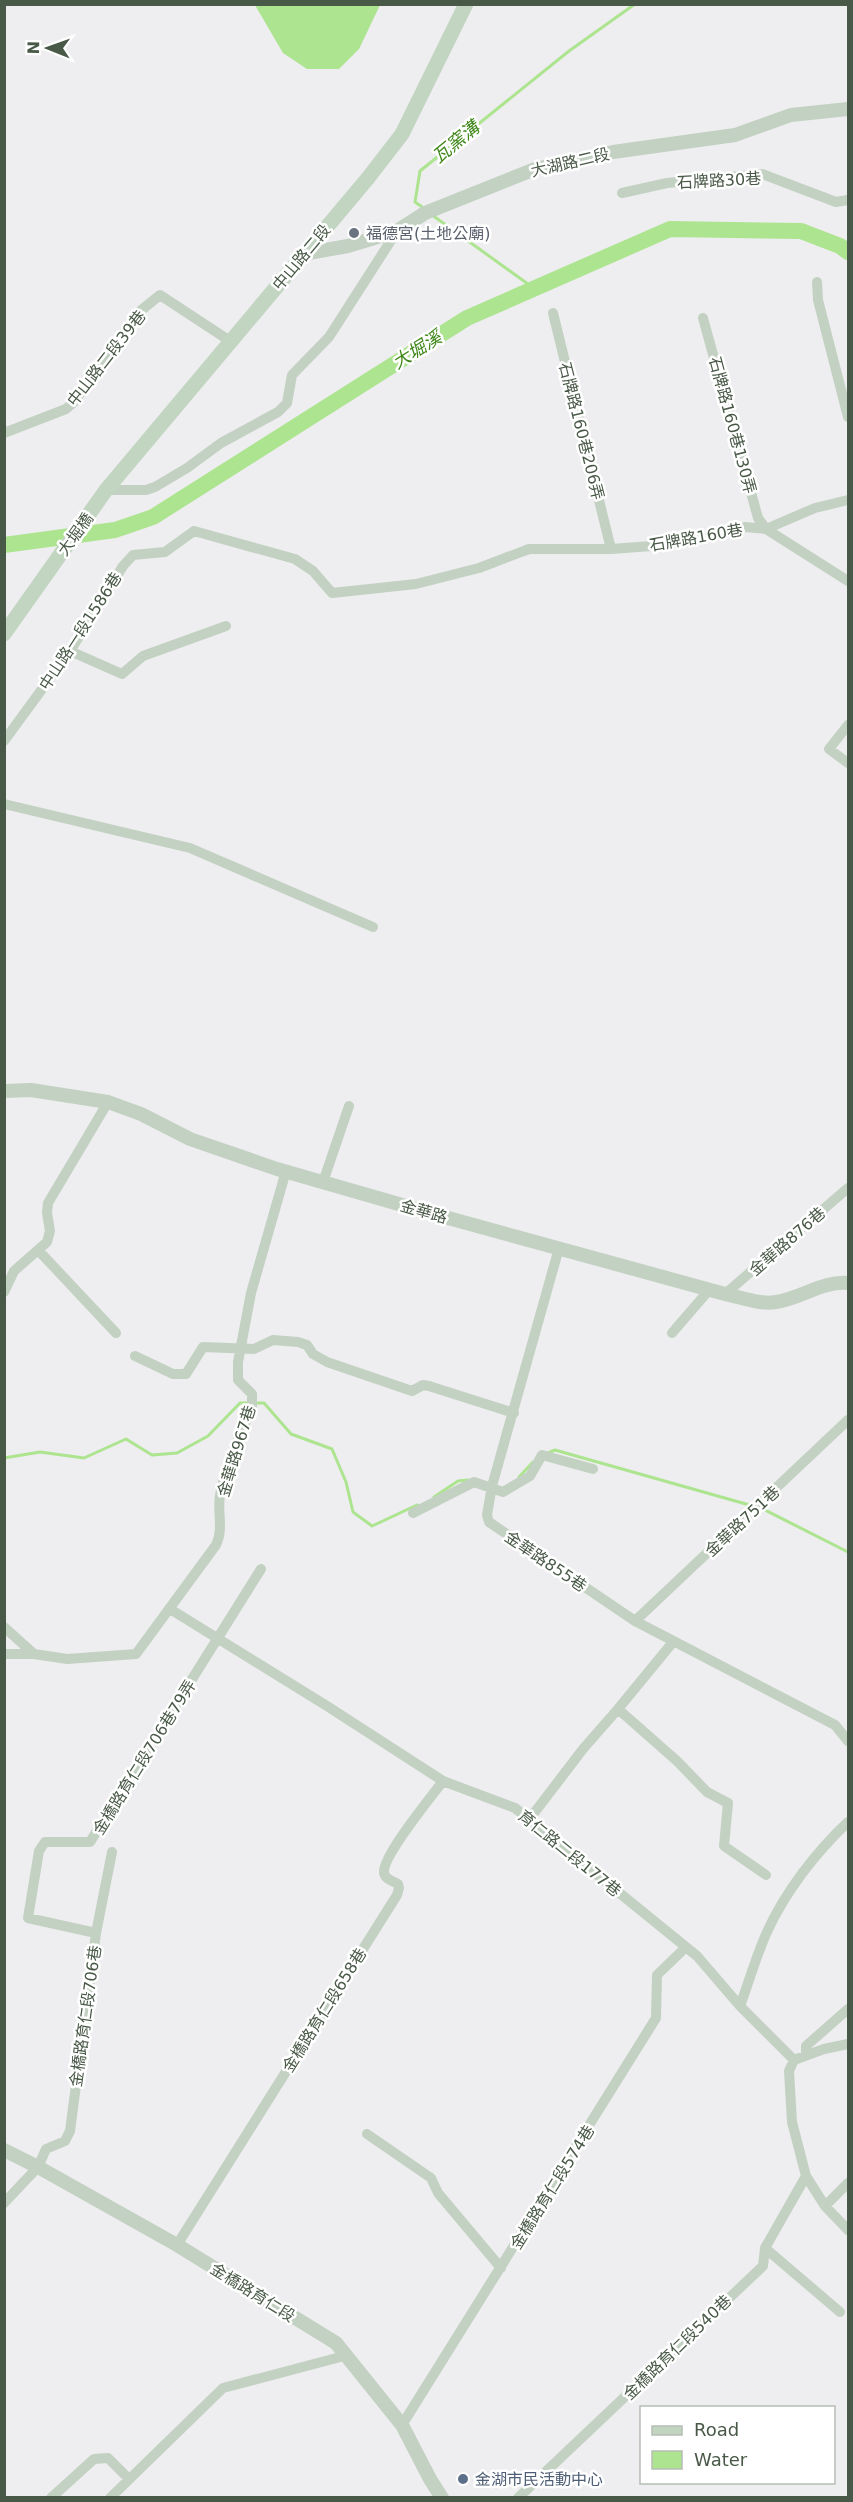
<svg xmlns="http://www.w3.org/2000/svg" width="853" height="2502" font-family="'DejaVu Sans','Noto Sans TC',sans-serif">
<rect width="100%" height="100%" fill="#eeedf0"/>
<!-- water -->
<path fill="#ade48f" d="M255 5V4L380 5 359 49 339 69H307L283 53Z"/>
<g fill="none" stroke-linecap="round" stroke-linejoin="round">
<!-- stream -->
<path stroke="#ade48f" stroke-width="3" d="M425 209 415 202 420 171 569 51 635 4
M432 215 535 289
M255 1403H264L291 1434 332 1449 346 1482 353 1512 372 1526 417 1505
M548 1453 555 1450 753 1506
M4 1458 40 1452 84 1458 126 1439 152 1455 177 1453 208 1436 240 1403H248
M519 1477 533 1462
M434 1497 458 1481 468 1480
M759 1507 848 1552"/>
<!-- river -->
<path stroke="#ade48f" stroke-width="16" d="M4 545 115 530 153 517 467 318 670 229 801 231 840 246 848 252"/>
<!-- minor -->
<path stroke="#c3d1c2" stroke-width="10" d="M622 193 667 183 762 174 836 202 848 200
M817 282 818 300 848 417
M553 313 611 549
M703 318 758 518 766 529 848 581
M4 433 66 409 74 402 139 312 160 295 230 341
M106 490H146L155 487 187 468 221 443 278 412 287 403 292 375 329 337 397 231
M70 651 122 674 143 656 226 626
M848 725 829 749 848 763
M4 741 70 651 123 566 133 555 165 552 194 531 295 559 313 571 332 593 416 584 479 568 529 549H611L652 546 698 540 745 527 766 529 815 508 848 500
M4 804 190 848 373 927
M323 1182 349 1106
M559 1248 492 1486 487 1515 489 1522 635 1621 835 1725 848 1741
M38 1250 116 1333
M4 1292 14 1271 47 1242 50 1231 47 1213 48 1203 108 1102
M725 1294 848 1188
M672 1333 710 1289
M135 1356 173 1374H186L203 1347 254 1349 273 1340 298 1342 307 1345 313 1354 327 1362 412 1391 423 1385 429 1386 514 1413
M413 1513 474 1482 503 1492 530 1476 542 1455 593 1469
M170 1609 327 1706 443 1781 515 1808 697 1956 740 2006 794 2060 824 2049 848 2044
M635 1621 848 1420
M4 1627 34 1654
M4 1654H34L67 1659 136 1654 216 1545C224 1529 217 1512 220 1495 226 1465 241 1435 252 1406V1394L238 1380V1362L251 1293 286 1171
M618 1709 673 1642
M528 1821 583 1749 618 1709 677 1761 707 1792 728 1803 724 1846 766 1875
M96 1933 28 1918 39 1851 45 1842H90L261 1569
M740 2006C749 1982 756 1956 767 1932 785 1892 816 1852 848 1822
M806 2055V2046L848 2009
M794 2060 789 2071 792 2122 806 2176 825 2206 848 2230
M367 2134 431 2178 438 2193 501 2268
M4 2203 38 2167 46 2149 65 2141 70 2131 96 1933 112 1852
M825 2206 848 2183
M177 2245 397 1895 399 1888 398 1884C393 1881 384 1879 384 1872 383 1855 432 1796 443 1781
M765 2248 840 2312
M402 2425 656 2018 657 1975 686 1947
M51 2498 94 2459 108 2458 129 2479
M110 2498 223 2388 348 2355
M518 2498 763 2266 765 2248 806 2176"/>
<!-- tertiary -->
<path stroke="#c3d1c2" stroke-width="14" d="M303 254 348 246 397 231 425 213 535 169 613 152 735 135 791 115 848 109
M4 1091 31 1090 108 1102 141 1114 190 1139 277 1169 430 1213 725 1294C741 1297 760 1305 776 1302 802 1298 822 1281 848 1283
M4 2150 38 2167 177 2245 336 2343 402 2425 430 2479 442 2498"/>
<!-- secondary -->
<path stroke="#c2d5c1" stroke-width="15" d="M4 634 106 490 368 178 402 134 466 4"/>
</g>
<!-- markers -->
<circle fill="#6b7280" stroke="#fff" stroke-width="2" cx="354" cy="233" r="6"/>
<circle fill="#5c6f8a" stroke="#fff" stroke-width="2" cx="463" cy="2479" r="6"/>
<g text-anchor="middle" stroke-width="5" stroke-linejoin="round" paint-order="stroke">
<!-- street labels -->
<g font-size="16" fill="#495947" stroke="#fff">
<text transform="translate(570 162) rotate(-13)" y="6">大湖路二段</text>
<text transform="translate(719 180) rotate(-3)" y="6">石牌路30巷</text>
<text transform="translate(301 257) rotate(-50)" y="6">中山路二段</text>
<text transform="translate(106 358) rotate(-52)" y="6">中山路二段39巷</text>
<text transform="translate(733 425) rotate(75)" y="6">石牌路160巷130弄</text>
<text transform="translate(582 431) rotate(76)" y="6">石牌路160巷206弄</text>
<text transform="translate(75 534) rotate(-54)" y="6">大堀橋</text>
<text transform="translate(696 537) rotate(-10)" y="6">石牌路160巷</text>
<text transform="translate(80 631) rotate(-57)" y="6">中山路一段1586巷</text>
<text transform="translate(424 1211) rotate(16)" y="6">金華路</text>
<text transform="translate(787 1241) rotate(-41)" y="6">金華路876巷</text>
<text transform="translate(236 1451) rotate(-73)" y="6">金華路967巷</text>
<text transform="translate(742 1521) rotate(-43)" y="6">金華路751巷</text>
<text transform="translate(546 1561) rotate(34)" y="6">金華路855巷</text>
<text transform="translate(144 1757) rotate(-58)" y="6">金橋路育仁段706巷79弄</text>
<text transform="translate(570 1853) rotate(39)" y="6">育仁路二段177巷</text>
<text transform="translate(324 2010) rotate(-58)" y="6">金橋路育仁段658巷</text>
<text transform="translate(85 2016) rotate(-82)" y="6">金橋路育仁段706巷</text>
<text transform="translate(552 2187) rotate(-58)" y="6">金橋路育仁段574巷</text>
<text transform="translate(253 2292) rotate(32)" y="6">金橋路育仁段</text>
<text transform="translate(677 2347) rotate(-44)" y="6">金橋路育仁段540巷</text>
</g>
<!-- worship labels -->
<g font-size="16" fill="#5b616d" stroke="#fff" text-anchor="start">
<text x="366" y="239">福德宮(土地公廟)</text>
</g>
<!-- service labels -->
<g font-size="16" fill="#4e5e75" stroke="#fff" text-anchor="start">
<text x="475" y="2485">金湖市民活動中心</text>
</g>
<!-- water labels -->
<g font-size="18" font-style="italic" fill="#3d8617" stroke="#fff">
<text transform="translate(456 142) rotate(-39)" y="6">瓦窯溝</text>
<text transform="translate(417 350) rotate(-32)" y="6">大堀溪</text>
</g>
</g>
<!-- border -->
<rect width="853" height="2502" fill="none" stroke="#495947" stroke-width="12"/>
<!-- legend -->
<rect x="640" y="2406" width="195" height="78" fill="#ffffff" stroke="#b6bdb5" stroke-width="1.5"/>
<rect x="652" y="2426" width="30" height="9" fill="#c2d5c1" stroke="#b6bdb5" stroke-width="1.5"/>
<text x="694" y="2436" font-size="18" fill="#495947">Road</text>
<rect x="652" y="2451" width="30" height="18" fill="#ade48f" stroke="#b6bdb5" stroke-width="1.5"/>
<text x="694" y="2466" font-size="18" fill="#495947">Water</text>
<!-- north arrow -->
<g transform="translate(48 48) rotate(271)" stroke="#ffffff" stroke-width="4.5" paint-order="stroke">
<path d="M0-4.5L10 22L0 15L-10 22Z" fill="#495947"/>
<text y="-9" font-size="16" font-weight="bold" text-anchor="middle" fill="#495947">N</text>
</g>
</svg>
